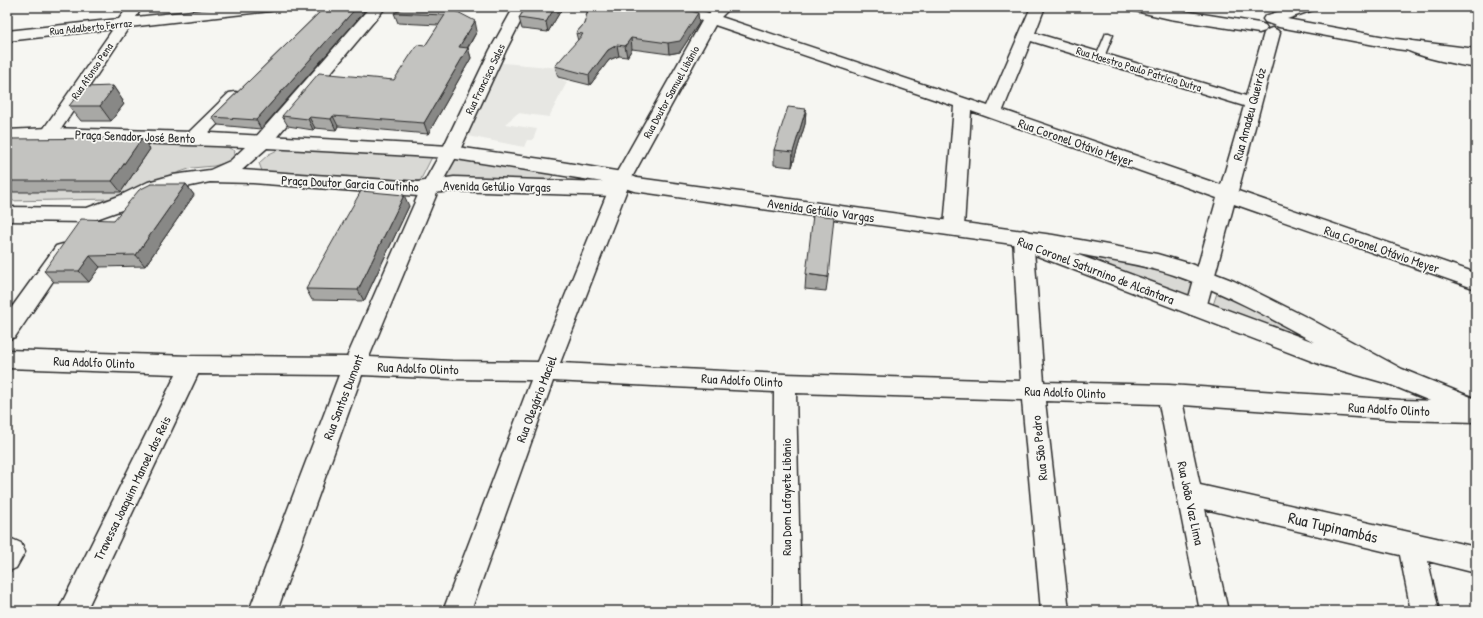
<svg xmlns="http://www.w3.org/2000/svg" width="1483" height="618" font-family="'Patrick Hand',sans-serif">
<rect width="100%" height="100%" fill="#f6f6f2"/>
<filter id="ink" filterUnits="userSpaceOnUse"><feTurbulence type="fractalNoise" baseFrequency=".025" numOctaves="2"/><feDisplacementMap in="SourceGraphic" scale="8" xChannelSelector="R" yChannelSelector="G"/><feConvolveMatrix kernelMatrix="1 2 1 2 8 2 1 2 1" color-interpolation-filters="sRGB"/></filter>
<g filter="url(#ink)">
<!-- built -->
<path fill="#e7e7e3" d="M492 62 561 68 558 77 567 82 549 117 518 113 505 124 537 129 533 140H527L524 147 468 136Z"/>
<!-- green -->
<path fill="#d9d9d5" stroke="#828280" d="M145 143 227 147 235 151 233 157 228 162 214 166 192 168 147 183 113 199 7 201V144Z
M284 147 432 157 420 181 262 171 259 163 269 154Z
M453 155 551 169 553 176 546 183 439 179Z
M1082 252 1195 278 1189 297 1081 255Z
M1219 287 1310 335 1307 344 1213 305Z"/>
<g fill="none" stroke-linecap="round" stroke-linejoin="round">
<!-- service casing -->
<g stroke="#2b2b2b" stroke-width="3">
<path id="service" d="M1106 33H1109L1113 35 1104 57 1100 59H1097L1096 57Z"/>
</g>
<!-- minor casing -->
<g stroke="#2b2b2b" stroke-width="3">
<path id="minor" d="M128 7H142L136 17 230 7H277L275 10 270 11 129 27 55 138 49 140 43 138 40 134 113 29 7 41V31L119 19Z
M514 7H528L506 50 459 152 440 186 369 357 452 361 538 362 613 179 702 21 670 10 668 7H690L709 13 715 7H731L721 17 988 106 1031 7H1045L1035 33 1246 96 1264 33 1267 30 1272 28 1277 30 1280 33 1238 191 1476 273V289L1234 204 1206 308 1203 314 1196 316 1189 314 1186 308 1217 198 971 111 964 227 961 232 954 234 947 232 944 227 954 106 715 25 631 179 560 363 785 374 1021 381 1013 237 1016 232 1023 230 1030 232 1033 237 1044 382 1169 385 1401 400 1476 402V422L1401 420 1183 405 1200 485 1476 547V573L1428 561 1439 611H1411L1400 555 1205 509 1228 611H1200L1159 404 1045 401 1069 611H1041L1022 400 796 393 801 611H773L774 392 553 381 471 611H443L531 380 452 379 362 375 277 611H249L339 375 198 374 86 611H58L176 374 7 368V350L191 356 347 357 422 186 441 152 490 50ZM1031 41 1244 106 1221 185 1003 110Z
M1408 40 1433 49 1476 58V68C1461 65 1408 56 1400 45L1402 42Z
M63 244 70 246 73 251 70 256 15 337 7 340V314L56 246Z
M12 539 21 543 25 552 16 568 7 572V541Z"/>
</g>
<!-- tertiary casing -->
<g stroke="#2b2b2b" stroke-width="3">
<path id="tertiary" d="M370 7H386L269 146 262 148 255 146 253 142 255 138Z
M1128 7H1159L1259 23 1265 25 1267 28 1265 31 1259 33 1170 19 1131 10Z
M1292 7H1316L1313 10 1287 19 1396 39 1476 49V59L1396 49 1279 27 1265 22 1263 19 1265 16Z
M235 92 241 93 244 97 241 101 199 142 193 144 187 142 184 138 187 134 229 93Z"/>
</g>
<!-- secondary casing -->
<g stroke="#2b2b2b" stroke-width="3">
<path id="secondary" d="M49 128 193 132 450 146 555 161 622 172 637 178 1053 235 1157 254 1188 263 1234 281 1310 319 1402 369 1476 399V420L1389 384 1322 365 1035 255 1032 250 1033 247 634 191 622 187 624 189 621 194 614 196 454 191 431 193 418 196 253 183 210 182 162 192 133 206 88 222 7 221V207L87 208 119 196 148 182 173 175 210 170 230 161 245 147 49 140 7 142V130ZM267 148 450 158 603 182 454 177 418 182 242 170ZM1073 253C1106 260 1142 264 1174 275 1223 292 1269 317 1314 342Z"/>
</g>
<!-- service -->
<use href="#service" fill="#f6f6f2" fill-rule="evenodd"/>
<!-- minor -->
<use href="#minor" fill="#f6f6f2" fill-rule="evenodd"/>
<!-- tertiary -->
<use href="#tertiary" fill="#f6f6f2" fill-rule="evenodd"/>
<!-- secondary -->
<use href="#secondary" fill="#f6f6f2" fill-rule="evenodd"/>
</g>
<!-- wall -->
<path fill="#a8a8a5" stroke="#2b2b2b" d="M325 7H362L364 12 261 129 218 125 212 117Z
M448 7 477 31 468 48 471 58 428 134 338 126 336 130 315 128 313 130 288 126 282 116 394 80 425 46 439 25 398 23 394 13Z
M526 7H563L548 32 522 29 519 18Z
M574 7H685L699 23 680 52 669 54 632 49 627 57 619 56 609 60 590 85 558 77 555 66 578 41 576 33 584 24 588 9Z
M113 86 123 101 122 102 124 104 111 121H81L69 106Z
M806 109 805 124 792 167 774 165V150Z
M7 139 150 149 121 192H7Z
M186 184 194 195 145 266 100 267 89 282H54L44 271 114 220Z
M409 206 364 301 312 300 306 289Z
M806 274 828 277 826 291 805 289Z"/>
<!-- shaded-wall -->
<path fill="#888886" stroke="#2b2b2b" d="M357 7H362L364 12 261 129 256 120Z
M555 7H563L548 32 546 22Z
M698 13 699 23 680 52 669 54 668 43Z
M475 21 477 31 462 57 459 47Z
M631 38 632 49 627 57 625 46Z
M617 45 619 56 609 60 590 85 589 75 608 50Z
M468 48 471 58 428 134 424 123Z
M113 86 123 101 122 102 124 104 111 121 100 106Z
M806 109 805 124 792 167 793 152Z
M333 116 338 126 336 130 331 119Z
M309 117 315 128 313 130 308 119Z
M142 138 150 149 121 192 112 181Z
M186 184 194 195 145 266 136 255Z
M404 195 409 206 364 301 358 290Z
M90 256 100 267 89 282 79 271Z"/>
<!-- building -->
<path fill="#c3c3c0" stroke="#2b2b2b" d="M325 7H357L256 120 212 117Z
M406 7H448L475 21 459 47 468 48 424 123 333 116 331 119 309 117 308 119 282 116 319 73 394 80 417 45 425 46 445 15 394 13Z
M526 7H555L546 22 519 18Z
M589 7H685L688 10 698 13 680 41 668 43 631 38 625 46 617 45 608 50 589 75 555 66 583 34 576 33 584 24Z
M113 86 110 89H113L100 106H69L84 87Z
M788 107 806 109 793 152 774 150Z
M142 138 112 181H7V139Z
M151 184H186L136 255 90 256 79 271H44L81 219 114 220 139 190Z
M361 191 404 195 358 290 306 289Z
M813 215 834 217 828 277 806 274Z"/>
</g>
<g text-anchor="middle" stroke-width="3.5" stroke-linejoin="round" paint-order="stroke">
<!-- far-street labels -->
<g font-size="11" fill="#2b2b2b" stroke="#f6f6f2">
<text transform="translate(91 27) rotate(-6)" y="4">Rua Adalberto Ferraz</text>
<text transform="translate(1139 69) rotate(17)" y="4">Rua Maestro Paulo Patrício Dutra</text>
<text transform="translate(92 71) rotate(-56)" y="4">Rua Afonso Pena</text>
<text transform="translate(485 79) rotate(-64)" y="4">Rua Francisco Sales</text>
<text transform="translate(671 92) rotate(-61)" y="4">Rua Doutor Samuel Libânio</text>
</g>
<!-- street labels -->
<g font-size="13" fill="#2b2b2b" stroke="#f6f6f2">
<text transform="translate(1249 114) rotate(-75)" y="5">Rua Amadeu Queiróz</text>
<text transform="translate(135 136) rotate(2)" y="5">Praça Senador José Bento</text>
<text transform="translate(1076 142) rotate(19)" y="5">Rua Coronel Otávio Meyer</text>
<text transform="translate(350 183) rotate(3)" y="5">Praça Doutor Garcia Coutinho</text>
<text transform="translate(497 186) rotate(1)" y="5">Avenida Getúlio Vargas</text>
<text transform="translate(821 210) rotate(8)" y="5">Avenida Getúlio Vargas</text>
<text transform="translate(1382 249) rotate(19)" y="5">Rua Coronel Otávio Meyer</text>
<text transform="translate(1096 270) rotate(21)" y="5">Rua Coronel Saturnino de Alcântara</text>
<text transform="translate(94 362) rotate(2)" y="5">Rua Adolfo Olinto</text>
<text transform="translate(418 368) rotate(2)" y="5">Rua Adolfo Olinto</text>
<text transform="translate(742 380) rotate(3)" y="5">Rua Adolfo Olinto</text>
<text transform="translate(1065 392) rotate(2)" y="5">Rua Adolfo Olinto</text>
<text transform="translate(343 397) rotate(-69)" y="5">Rua Santos Dumont</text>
<text transform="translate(536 399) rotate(-69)" y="5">Rua Olegário Maciel</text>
<text transform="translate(1389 409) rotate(3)" y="5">Rua Adolfo Olinto</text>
<text transform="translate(1039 448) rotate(-96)" y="5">Rua São Pedro</text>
<text transform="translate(132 488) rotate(-64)" y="5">Travessa Joaquim Manoel dos Reis</text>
<text transform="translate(786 497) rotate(-90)" y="5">Rua Dom Lafayete Libânio</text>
<text transform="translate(1191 503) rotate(78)" y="5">Rua João Vaz Lima</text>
</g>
<!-- near-street labels -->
<g font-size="16" fill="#2b2b2b" stroke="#f6f6f2">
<text transform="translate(1333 527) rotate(13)" y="6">Rua Tupinambás</text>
</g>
</g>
<!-- margin -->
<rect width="1483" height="618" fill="none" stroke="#f6f6f2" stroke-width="24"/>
<rect x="12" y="12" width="1459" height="594" fill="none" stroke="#2b2b2b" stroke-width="1.5" filter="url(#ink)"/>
</svg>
